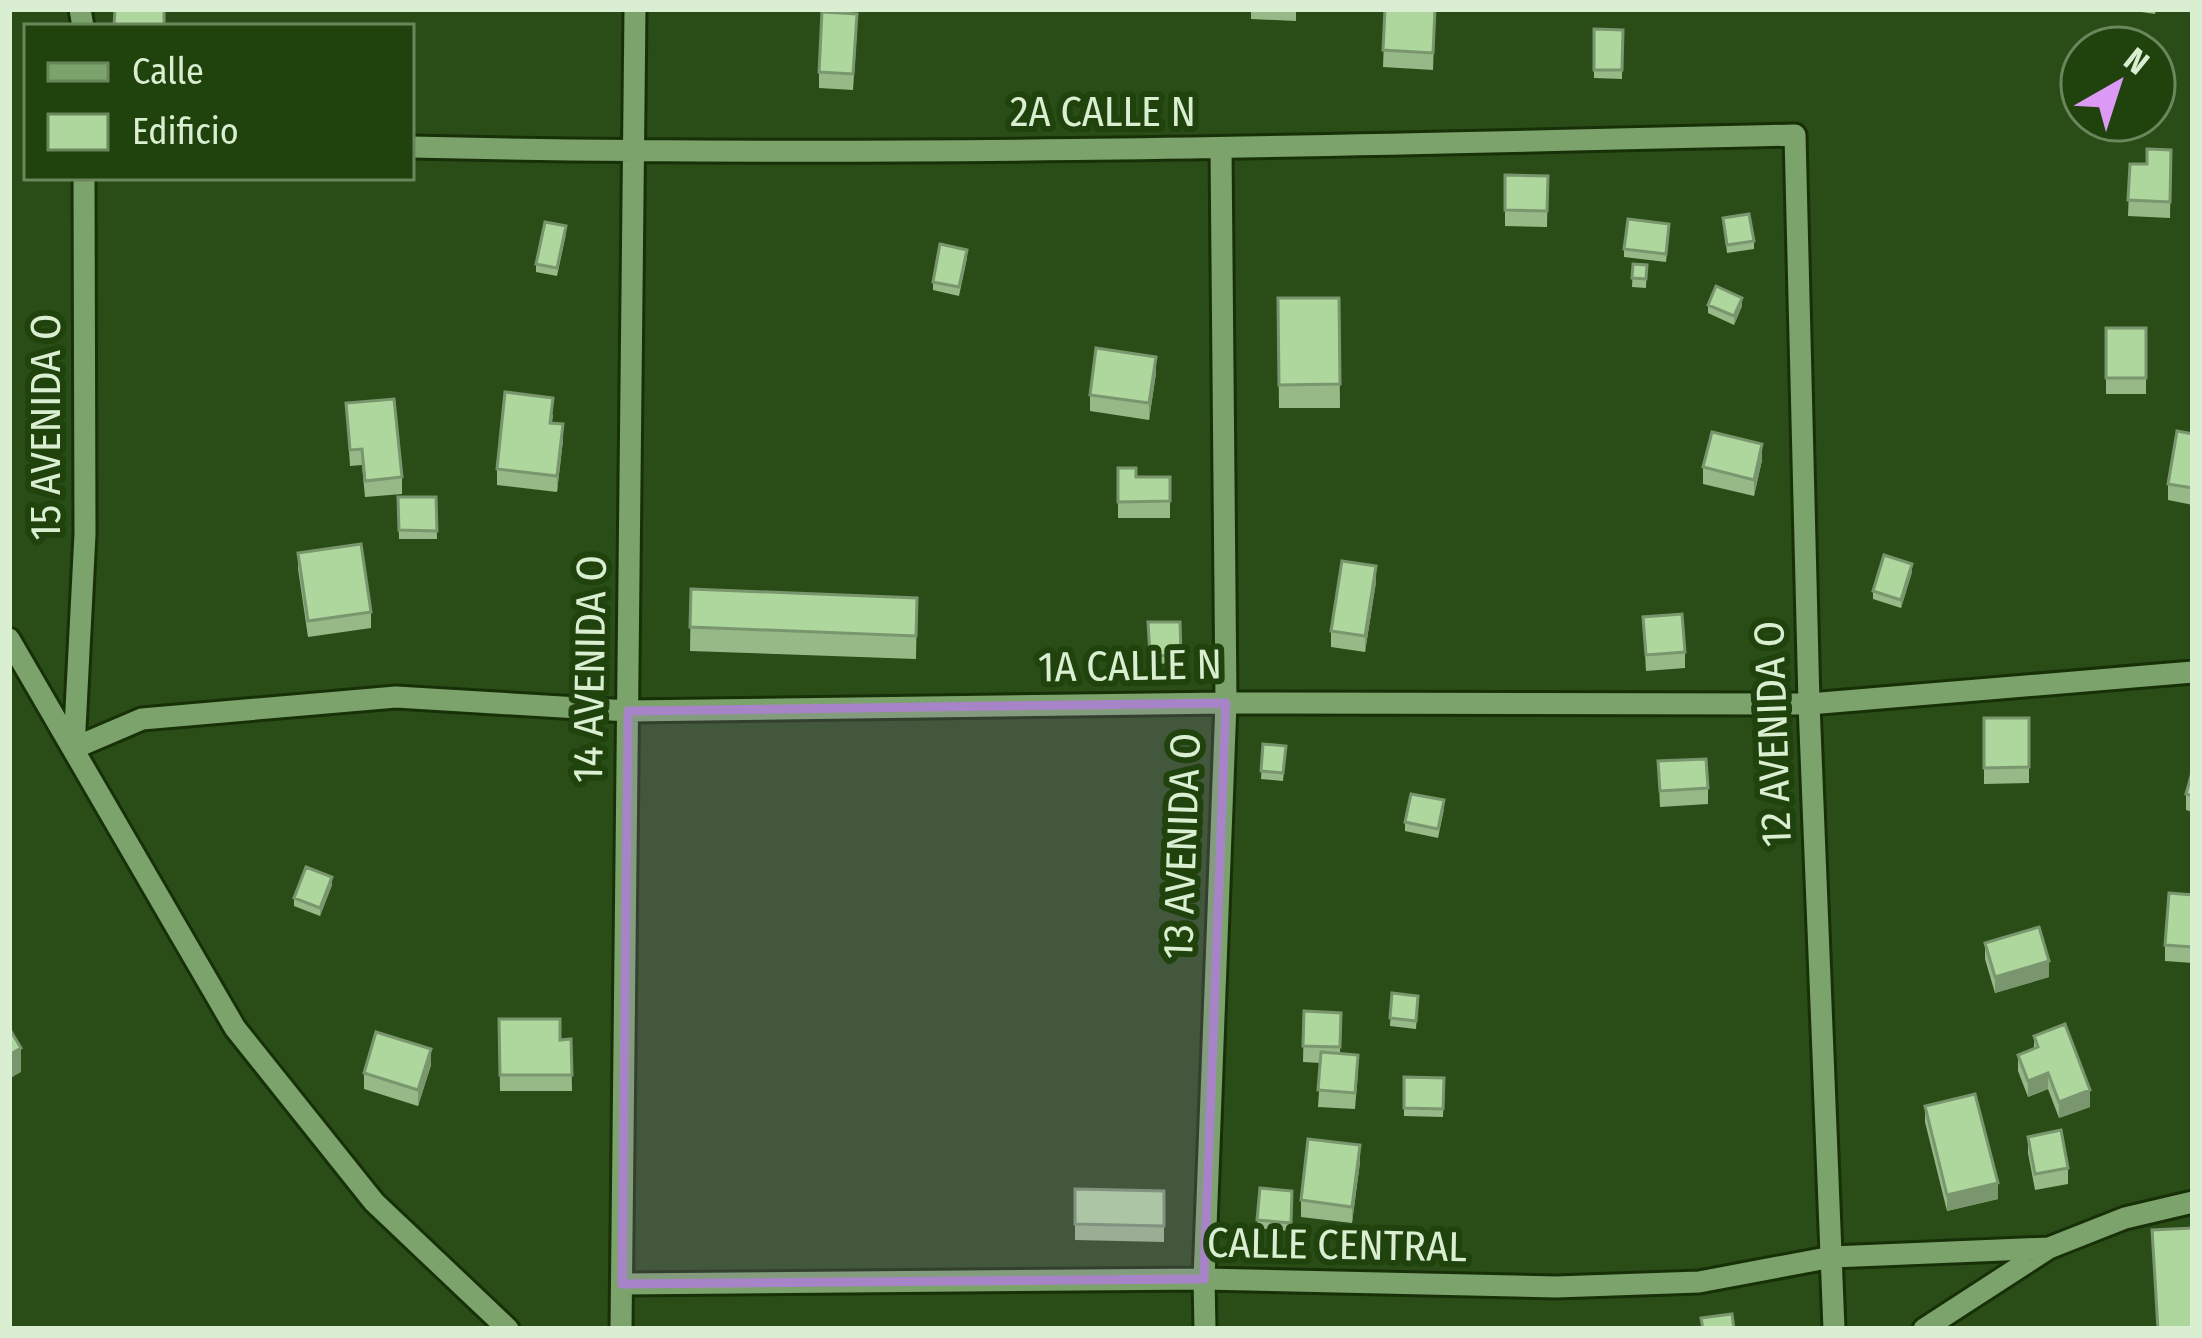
<svg xmlns="http://www.w3.org/2000/svg" width="2202" height="1338" font-family="'Fira Sans Condensed',sans-serif">
<rect width="100%" height="100%" fill="#2a4d18"/>
<g fill="none" stroke-linecap="round" stroke-linejoin="round">
<!-- minor casing -->
<g stroke="#173008" stroke-width="27">
<path id="minor" d="M80 9 83 27
M411 147C872 158 1334 146 1795 135L1809 704 1834 1329
M9 639 235 1028 374 1202 508 1329
M74 748 142 719 396 697 628 711 1226 703 1809 704 2193 672
M74 748 85 534 84 177
M622 1284 1204 1279 1556 1287 1699 1282 1832 1257 2049 1248
M621 1329 635 9
M1205 1329 1204 1279 1226 703 1221 149
M1924 1329 2049 1248 2125 1218 2193 1202"/>
</g>
<!-- minor -->
<use href="#minor" stroke="#7ca36c" stroke-width="21"/>
</g>
<!-- wall -->
<path fill="#96b987" d="M1251 9H1296V21L1251 19Z
M1385 9H1435L1433 70 1383 67Z
M2121 9H2156L2155 14Z
M1594 29 1623 30 1622 79 1594 78Z
M857 30 853 90 819 88V72Z
M2171 150 2170 218 2128 216 2130 164H2147Z
M1505 175 1548 176 1547 227 1505 226Z
M1723 218 1754 241V249L1727 253Z
M1669 233 1666 262 1624 257V249Z
M566 234 557 276 536 272V264Z
M967 258 959 296 933 290V282Z
M1633 264 1647 265 1646 288 1632 287Z
M1278 298H1339L1340 408H1279Z
M1708 305 1742 306 1734 325 1708 313Z
M2106 328H2146V394H2106Z
M1156 373 1149 420 1090 411V395Z
M346 403 402 477V494L365 497 362 465 350 466Z
M553 414 552 423 563 440 557 492 497 485V469Z
M2193 434V505L2168 500V484Z
M1762 460 1754 496 1703 484V467Z
M1118 468 1136 477H1170V518H1118Z
M398 497H436L437 539H399Z
M298 553 371 612V628L308 637 298 569Z
M1912 572 1901 608 1873 599V591Z
M1376 582 1365 652 1331 647V631Z
M691 589 917 598 916 659 690 651Z
M1643 617 1685 652V668L1646 671Z
M1148 622H1180L1181 663 1150 664Z
M1984 718H2029V783L1984 784Z
M1263 744 1286 746 1283 781 1261 779Z
M1658 761 1708 788V804L1660 807Z
M2193 769V812L2186 810V794Z
M1444 809 1438 838 1405 831V822Z
M332 885 320 916 294 906V898Z
M2193 895V963L2165 961V945Z
M1985 943 2049 977 1995 993 1985 959Z
M1392 993 1418 996 1416 1029 1390 1026Z
M1304 1011 1341 1013 1340 1054 1358 1071 1355 1109 1318 1107 1321 1063 1303 1062Z
M499 1019 560 1040 571 1039 572 1091H500Z
M2034 1036 2090 1107 2059 1118 2048 1089 2028 1097 2018 1071V1055L2034 1049Z
M431 1065 418 1106 364 1089V1073Z
M1404 1077 1444 1078 1443 1117 1404 1116Z
M1925 1106 1998 1199 1947 1211 1925 1122Z
M2028 1137 2068 1168V1184L2035 1190 2028 1153Z
M1360 1162 1352 1223 1301 1217V1200Z
M1260 1188 1292 1191 1291 1231 1257 1228Z
M1075 1189 1164 1191V1242L1075 1240Z"/>
<!-- shaded-wall -->
<path fill="#7a966e" d="M1742 298V306L1734 325V316Z
M1156 357V373L1149 420V403Z
M563 424V440L557 492V476Z
M1762 444V460L1754 496V480Z
M1912 564V572L1901 608V600Z
M1376 566V582L1365 652V636Z
M332 877V885L320 916V908Z
M2049 961V977L1995 993V977Z
M21 1048V1072L9 1079V1055Z
M431 1049V1065L418 1106V1090Z
M2048 1073V1089L2028 1097V1081Z
M2090 1090V1107L2059 1118V1102Z
M1360 1145V1162L1352 1223V1207Z
M1998 1183V1199L1947 1211V1195Z"/>
<!-- building -->
<path fill="#aed79d" stroke="#7a966e" stroke-width="3" d="M115 9H164V27H114Z
M1385 9H1435L1433 53 1383 50Z
M822 12 857 14 853 74 819 72Z
M1594 29 1623 30 1622 70H1594Z
M2147 149 2171 150 2170 202 2128 200 2130 164H2147Z
M1505 175 1548 176 1547 211 1505 210Z
M1749 214 1754 241 1727 245 1723 218Z
M1628 219 1669 224 1666 254 1624 249Z
M545 222 566 226 557 268 536 264Z
M940 244 967 250 959 287 933 282Z
M1633 264 1647 265 1646 279 1632 278Z
M1716 286 1742 298 1734 316 1708 305Z
M1278 298H1339L1340 384 1279 385Z
M2106 328H2146V378H2106Z
M1096 348 1156 357 1149 403 1090 395Z
M505 392 553 398 550 423 563 424 557 476 497 469Z
M394 399 402 477 365 481 362 449 350 450 346 403Z
M2177 431 2193 434V488L2168 484Z
M1712 432 1762 444 1754 480 1703 467Z
M1118 468H1136V477H1170V501L1118 502Z
M398 497H436L437 531 399 530Z
M361 544 371 612 308 621 298 553Z
M1884 555 1912 564 1901 600 1873 591Z
M1342 561 1376 566 1365 636 1331 631Z
M691 589 917 598 916 636 690 627Z
M1682 614 1685 652 1646 655 1643 617Z
M1148 622H1180L1181 655 1150 656Z
M1984 718H2029V767L1984 768Z
M1263 744 1286 746 1283 773 1261 771Z
M1706 759 1708 788 1660 791 1658 761Z
M2193 769V796L2186 794Z
M1411 794 1444 800 1438 829 1405 822Z
M306 867 332 877 320 908 294 898Z
M2169 893 2193 895V947L2165 945Z
M2039 927 2049 961 1995 977 1985 943Z
M1392 993 1418 996 1416 1021 1390 1018Z
M1304 1011 1341 1013 1340 1047 1303 1046Z
M499 1019H560V1040L571 1039 572 1075H500Z
M2065 1024 2090 1090 2059 1102 2048 1073 2028 1081 2018 1055 2038 1047 2034 1036Z
M9 1028 21 1048 9 1055Z
M376 1032 431 1049 418 1090 364 1073Z
M1321 1052 1358 1055 1355 1093 1318 1090Z
M1404 1077 1444 1078 1443 1109 1404 1108Z
M1975 1094 1998 1183 1947 1195 1925 1106Z
M2061 1130 2068 1168 2035 1174 2028 1137Z
M1308 1139 1360 1145 1352 1207 1301 1200Z
M1260 1188 1292 1191 1291 1223 1257 1220Z
M1075 1189 1164 1191V1226L1075 1224Z
M2193 1228V1329H2158L2152 1230Z
M1732 1314 1734 1329H1703L1701 1318Z"/>
<!-- marked area -->
<path fill="#a684c7" fill-opacity="0.2" stroke="#a684c7" stroke-width="9" stroke-linejoin="round" d="M1226 703 1204 1279 622 1284 628 711Z"/>
<g text-anchor="middle" stroke-width="12" stroke-linejoin="round" paint-order="stroke">
<!-- street labels -->
<g font-size="42" fill="#daefd1" stroke="#20420c">
<text x="1103" y="126">2A CALLE N</text>
<text transform="translate(45 427) rotate(-90)" y="15">15 AVENIDA O</text>
<text transform="translate(1130 665) rotate(-1)" y="15">1A CALLE N</text>
<text transform="translate(589 669) rotate(-89)" y="15">14 AVENIDA O</text>
<text transform="translate(1772 734) rotate(-92)" y="15">12 AVENIDA O</text>
<text transform="translate(1181 846) rotate(-88)" y="15">13 AVENIDA O</text>
<text transform="translate(1337 1244) rotate(1)" y="15">CALLE CENTRAL</text>
</g>
</g>
<!-- border -->
<rect width="2202" height="1338" fill="none" stroke="#daefd1" stroke-width="24"/>
<!-- legend -->
<rect x="24" y="24" width="390" height="156" fill="#20420c" stroke="#6a875b" stroke-width="3"/>
<rect x="48" y="63" width="60" height="18" fill="#7ca36c" stroke="#6a875b" stroke-width="3"/>
<text x="132" y="84" font-size="36" fill="#daefd1">Calle</text>
<rect x="48" y="114" width="60" height="36" fill="#aed79d" stroke="#6a875b" stroke-width="3"/>
<text x="132" y="144" font-size="36" fill="#daefd1">Edificio</text>
<!-- north arrow -->
<g transform="translate(2118 84) rotate(39)"><circle r="57" fill="#20420c" stroke="#6a875b" stroke-width="3"/>
<path d="M0-9L21 45L0 30L-21 45Z" fill="#dc99f5"/>
<text y="-18" font-size="33" font-weight="bold" text-anchor="middle" fill="#daefd1">N</text>
</g>
</svg>
